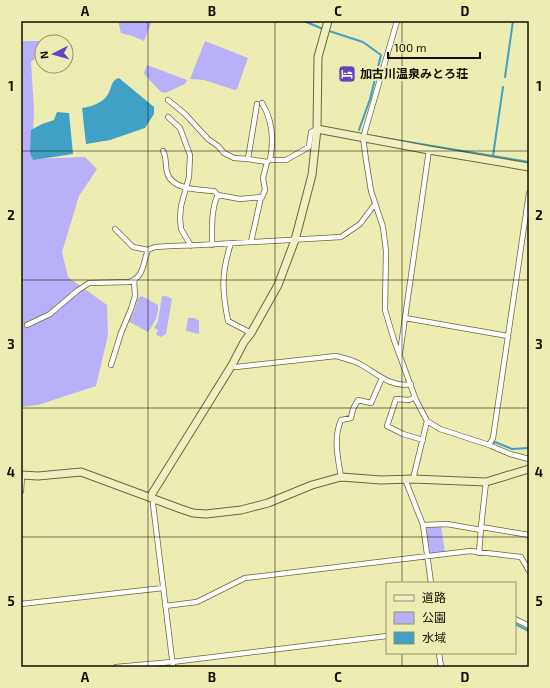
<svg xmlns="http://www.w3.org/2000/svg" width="550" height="688" font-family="'Exo 2','Noto Sans JP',sans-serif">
<rect width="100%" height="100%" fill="#ededb3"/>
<!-- green -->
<path fill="#b8b1f9" d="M118 21H152L144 41 132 36 121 33Z
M21 41H55L54 42H42V52L31 62 34 110 32 159 85 157 97 169 79 196 62 252 68 277 107 305 108 335 96 386 38 405 21 407Z
M205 41 248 58 237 89 235 90 204 80 190 79Z
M147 65 187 80 185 84 165 93 161 92 145 75 144 73Z
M142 296 158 305C159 315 154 324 148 332L128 321 134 312 138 298Z
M162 296H166L172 299 166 334 161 337 156 335 158 330 154 328 158 321Z
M188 318H195L199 321V334L186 331Z
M441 526 445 552 430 553 426 530 428 527Z"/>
<!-- water -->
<path fill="#41a0c6" d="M119 78 154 107V114L145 128 110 140 86 144 82 108C90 107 100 104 106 97 112 91 110 80 119 78Z
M57 112 69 113 73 154 33 160 30 153 31 130 42 124 54 120Z"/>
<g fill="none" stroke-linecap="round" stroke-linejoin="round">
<!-- stream -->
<path stroke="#41a0c6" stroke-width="2" d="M304 21 323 29 363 42 381 55 370 99 359 130
M505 77 513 21
M372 136 529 162
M493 156 503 87
M492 444 495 442 512 449 529 448
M515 624 529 631"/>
<!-- street casing -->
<g stroke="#6a6933" stroke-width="6">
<path id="street" d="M397 21 363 138 366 160 371 191 383 227 386 251 385 310 394 340 416 400 427 421 440 429 489 445 510 454 529 459
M168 100 185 114 208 139 218 146 224 153 234 158 248 159 257 104
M262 103C273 121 274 140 270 160
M168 117 180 128 190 155 189 177 181 206 180 218 181 229 191 246
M163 151C167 158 165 165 167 172 171 190 200 190 214 191L218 195 240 199 261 197H262L265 190 263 178 267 162 270 160H286L309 147 311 132 317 129
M248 159 267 162
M115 229 133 247 148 250 155 247 171 246 200 245 341 237 360 224 375 204
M251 242 261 197
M231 243C221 274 222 290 228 321L251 333
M212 245C212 231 211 207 218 195
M405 318 508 336
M27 325 50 314 77 291 89 283 129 282C144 278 143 262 148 250
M400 353 429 150
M111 365 121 333 131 309 135 296 134 280
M232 365 236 367 336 356C344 358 352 360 360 364 376 373 391 388 411 384
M415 397 409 400 396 399 387 426 403 434 423 440
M489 445 493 438 529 193
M341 477C338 458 333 439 341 420L351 418 353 409 358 400 371 403 382 378
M405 479 423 525 431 583
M413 479 427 421
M486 482 481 527 529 535
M21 491 22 475
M154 499 153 504 173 667
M423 525 447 524 481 530
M479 553 481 528
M21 604 163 588
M165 606 197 602 245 578 470 551 521 557 529 571
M515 619 529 626
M439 653 441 667
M116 667 172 662 387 636"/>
</g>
<!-- secondary casing -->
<g stroke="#6a6933" stroke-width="9">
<path id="secondary" d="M317 129 429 150 529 167
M21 475 38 476 81 472 181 509 193 513 206 514 241 510 268 503 312 485 341 477 381 480 413 479 486 482 529 469
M150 497 232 365 244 342 251 333 278 285 295 240 312 175 317 129 318 57 328 21"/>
</g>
<!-- street -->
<use href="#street" stroke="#fff" stroke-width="4.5"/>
<!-- secondary -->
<use href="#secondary" stroke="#f1f0c3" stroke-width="7"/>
</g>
<!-- grid -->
<path fill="none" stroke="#100f00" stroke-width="1" stroke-opacity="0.55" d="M148 21V667M275 21V667M402 21V583M21 151H529M21 280H529M21 408H529M21 537H529M402 653V667"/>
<!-- icons -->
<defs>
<g id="hotel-square" transform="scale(0.9)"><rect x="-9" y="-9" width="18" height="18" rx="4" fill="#6146be" stroke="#ededb3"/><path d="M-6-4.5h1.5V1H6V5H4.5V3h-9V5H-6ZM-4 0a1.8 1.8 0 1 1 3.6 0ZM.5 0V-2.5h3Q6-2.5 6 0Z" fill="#fff"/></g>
</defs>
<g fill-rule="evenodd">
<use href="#hotel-square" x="347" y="74"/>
</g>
<g text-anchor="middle" stroke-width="4" stroke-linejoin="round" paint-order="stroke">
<!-- poi labels -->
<g font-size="12" font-weight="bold" fill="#100f00" stroke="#ededb3" text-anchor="start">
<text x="360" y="78">加古川温泉みとろ荘</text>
</g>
</g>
<!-- border -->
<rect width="550" height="688" fill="none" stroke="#ededb3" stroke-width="44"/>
<!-- legend -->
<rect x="386" y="582" width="130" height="72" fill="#ededb3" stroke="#95946b"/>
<rect x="394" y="595" width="20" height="6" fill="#f1f0c3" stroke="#95946b"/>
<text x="422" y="602" font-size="12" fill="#100f00">道路</text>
<rect x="394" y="612" width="20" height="12" fill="#b8b1f9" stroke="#95946b"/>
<text x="422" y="622" font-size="12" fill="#100f00">公園</text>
<rect x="394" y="632" width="20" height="12" fill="#41a0c6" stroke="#95946b"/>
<text x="422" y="642" font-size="12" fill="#100f00">水域</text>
<!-- north arrow -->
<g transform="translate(54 54) rotate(264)"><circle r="19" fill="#ededb3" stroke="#95946b"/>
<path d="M0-3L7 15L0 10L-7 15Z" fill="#6146be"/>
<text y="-6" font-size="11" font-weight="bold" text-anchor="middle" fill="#100f00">N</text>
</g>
<!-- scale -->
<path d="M388 52v6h92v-6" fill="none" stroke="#100f00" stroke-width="2"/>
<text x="394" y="52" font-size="12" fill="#100f00" stroke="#ededb3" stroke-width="3" paint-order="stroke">100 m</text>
<rect x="22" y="22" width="506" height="644" fill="none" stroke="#100f00" stroke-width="1.5"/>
<g font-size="13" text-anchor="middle" font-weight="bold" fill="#100f00">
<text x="85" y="16">A</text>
<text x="212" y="16">B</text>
<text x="338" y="16">C</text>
<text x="465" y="16">D</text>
<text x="11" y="91">1</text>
<text x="539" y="91">1</text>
<text x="11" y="220">2</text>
<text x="539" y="220">2</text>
<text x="11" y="349">3</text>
<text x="539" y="349">3</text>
<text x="11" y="477">4</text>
<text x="539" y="477">4</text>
<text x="11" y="606">5</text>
<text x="539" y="606">5</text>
<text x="85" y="682">A</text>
<text x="212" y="682">B</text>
<text x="338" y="682">C</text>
<text x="465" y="682">D</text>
</g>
</svg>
